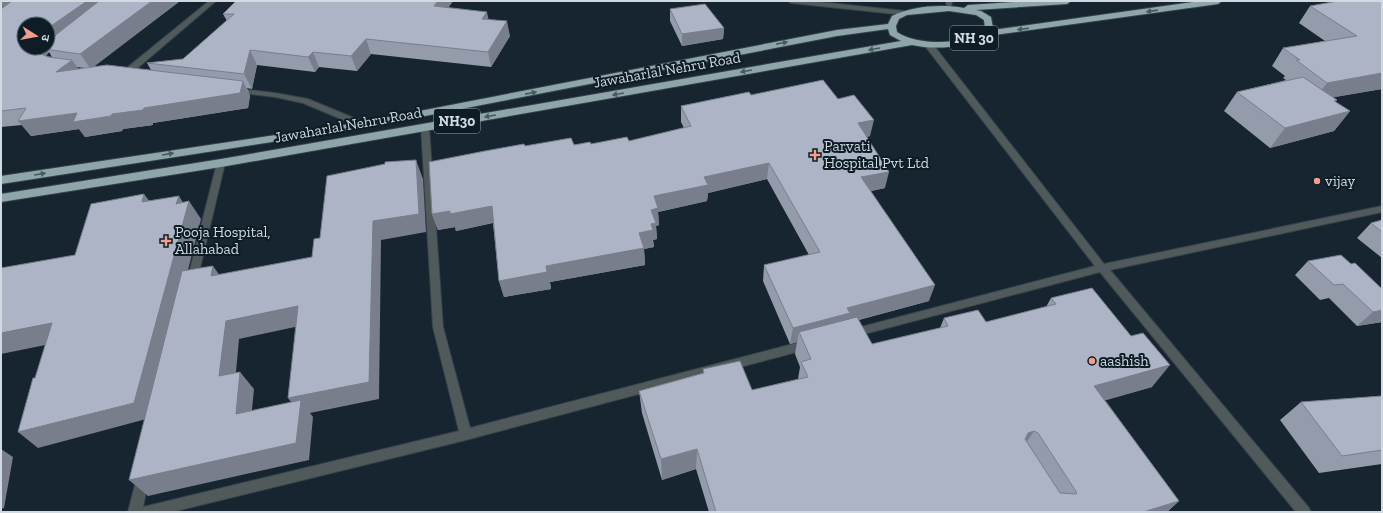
<svg xmlns="http://www.w3.org/2000/svg" width="1383" height="513" font-family="'Zilla Slab','Noto Sans Devanagari',serif">
<rect width="100%" height="100%" fill="#16252f"/>
<g fill="none" stroke-linecap="round" stroke-linejoin="round">
<!-- minor casing -->
<g stroke="#34424b" stroke-width="2">
<path id="minor" d="M209 1H216L134 71H128V67Z
M788 1H811L905 11 909 13 905 15 791 3Z
M946 1H952L951 9H947Z
M925 42H931L1104 264 1382 206V212L1110 270 1309 508 1311 512H1296L1100 272 853 337 849 336 848 333 849 330 853 329 1095 266 925 46Z
M232 88 275 93 308 99 366 123 367 125 366 127H360L303 103 275 97 235 92H232Z
M425 124 429 127 443 327 470 428 808 340 812 342 814 345 812 348 466 440 172 512H128L137 477 139 473 143 471 147 473 149 477 143 507 459 431 433 327 421 127Z
M221 160 225 163 197 281 196 284H188L187 281 217 163Z"/>
</g>
<!-- highway casing -->
<g stroke="#34424b" stroke-width="2">
<path id="highway" d="M1031 1H1071L1067 4 976 10 981 11 991 17 993 28 992 30 1200 1H1222L1218 4 987 36C966 48 935 50 912 45L221 167 1 202V194L221 159 901 41 890 35 888 29 837 36 363 128 1 184V176L363 122 837 30 888 24 892 16C913 6 941 4 964 8L968 5ZM949 11 976 15 984 20 985 28C969 46 916 46 897 32L896 26 899 19 907 15Z"/>
</g>
<!-- minor -->
<use href="#minor" fill="#505a5b" fill-rule="evenodd"/>
<!-- highway -->
<use href="#highway" fill="#8ea6a9" fill-rule="evenodd"/>
</g>
<!-- wall -->
<path fill="#949baa" fill-rule="evenodd" d="M1 1H180L94 66 151 70 147 63 183 59 227 21 223 14 236 1H453L448 8 488 19 510 36 491 67 371 54 357 71 319 67 315 72 257 65 252 89 247 88 250 96 248 108 153 123V125L123 129 122 131 85 137 79 129 31 136 22 125 1 127ZM48 24V48H24ZM49 52 52 57 46 56ZM77 67 84 68 78 69Z
M1382 1V89L1333 97 1336 102 1350 111 1334 131 1270 148 1224 111 1237 92 1286 80 1283 78 1285 76 1272 66 1283 48 1325 41 1299 23 1310 6Z
M670 9 724 28 723 39 682 46 670 21Z
M751 95 838 99 870 136 866 137 885 188 871 191 929 301 859 320 872 344 940 328 944 318 986 322 1046 307 1051 298 1152 387 1105 400 1179 501 1167 512H709L696 469 662 480 642 413 639 391 703 373V369L752 390 798 379 800 367 795 354 797 342 790 344 763 281 764 265 809 255 767 179 708 193 707 201 658 212 659 225 656 226 657 239 653 240 654 247 644 249 645 265 550 282 551 289 504 297 499 281 493 223 456 231 455 227 438 230 432 214 525 146 591 144 629 141 684 128 681 122V106Z
M1382 220V258L1357 238 1371 223Z
M1308 261 1351 264 1382 289V322L1357 326 1329 298 1320 300 1295 275Z
M1382 396V464L1319 473 1280 420 1301 402Z"/>
<!-- shaded-wall -->
<path fill="#787e8b" d="M1 1H31L1 22Z
M87 1H111L48 48V28Z
M152 1H180L91 69 80 54Z
M438 1H453L438 21 434 6Z
M487 12 490 26 482 19Z
M507 21 510 36 491 67 488 52Z
M724 28 723 39 682 46V34Z
M366 39 371 54 357 71 351 56Z
M34 48H46L49 52 43 60Z
M250 50 257 65 252 89 244 74Z
M313 52 319 67 315 72 308 57Z
M72 60 83 75 56 72Z
M1382 73V89L1313 101 1327 83Z
M243 81 250 96 248 108 153 123V125L123 129 122 131 85 137 79 129 31 136 18 121 77 113 112 114 144 108Z
M1337 100 1323 118 1350 111 1334 131 1270 148 1285 128 1334 101Z
M874 120 870 136 854 140 858 123Z
M416 160 423 179 426 232 381 240 379 399 310 413 313 417 309 460 148 496 129 480 299 413 288 398 373 221Z
M769 163 767 179 708 193 707 201 658 212 659 225 656 226 657 239 653 240 654 247 644 249 645 265 550 282 551 289 504 297 499 281 546 266 639 233 651 210 654 196 704 177Z
M889 172 885 188 858 194 861 177Z
M144 194 157 211 142 202Z
M179 196 187 209 189 201 201 219 150 418 38 448 18 432 176 204Z
M492 206 496 222 456 231 455 227 438 230 432 214 450 211Z
M213 266 226 284 211 276Z
M935 285 929 301 847 323 799 332 797 342 790 344 793 328 847 308Z
M298 306 309 324 239 339 234 394 219 376 226 321Z
M1382 310V322L1357 326 1373 312Z
M52 323 70 340 1 354V333Z
M1170 365 1152 387 1079 408 1094 386Z
M240 372 254 389 250 430 236 414Z
M1034 431 1020 452 1028 433Z
M1 449 13 457 4 508 1 509Z
M697 449 696 469 662 480 661 459Z
M1179 501 1167 512H1143Z"/>
<!-- building -->
<path fill="#acb4c6" stroke="#787e8b" fill-rule="evenodd" d="M12 1H87L48 28V24H24V48H34L37 52 48 57 72 60 56 72 107 65 243 81 240 93 144 108 143 110 112 114 111 116 73 122 77 113 18 121 26 108 1 111V9Z
M99 1H152L80 54 51 50 48 48V41Z
M236 1H438L434 6 487 12 482 19 507 21 488 52 366 39 351 56 313 52 308 57 250 50 244 74 147 63 183 59 234 14H223Z
M1338 1H1382V73L1327 83 1296 60H1300L1283 48 1357 36 1310 6Z
M705 4 724 28 682 34 670 9Z
M1303 77 1337 100 1334 101 1350 111 1285 128 1237 92Z
M823 80 838 99 854 95 874 120 858 123 889 172 861 177 935 285 847 308 850 313 793 328 764 265 820 252 769 163 704 177 708 185 654 196 658 208 651 210 656 223 651 224 653 230 639 233 644 248 546 266 547 272 499 281 492 206 450 214V211L432 214 429 162 485 151 524 144 525 146 571 138 574 145 590 142 591 144 627 137 629 141 691 126 681 106 749 92 751 95Z
M416 160 419 214 373 221 369 382 288 398 298 306 226 321 219 376 240 372 236 414 301 400 296 443 129 480 182 271 213 266 211 276 312 257 314 239 320 238 327 176 385 164V162Z
M144 194 142 202 179 196 176 204 189 201 134 403 18 432 33 378H35L52 323 1 333V268L75 255 91 204Z
M1382 220V232L1371 223Z
M1341 255 1351 264 1355 263 1382 289V310L1373 312 1343 284 1334 285 1308 261Z
M1092 288 1131 336 1143 333 1170 365 1094 386 1179 501 1143 512H716L697 449 661 459 639 391 704 373 703 369 740 361 752 390 808 377 801 362 811 359 799 332 857 317 872 344 948 326 944 318 978 310 986 322 1056 304 1051 298ZM1034 431 1038 433 1077 493 1076 494 1060 493 1025 439 1028 433Z
M1382 396V450L1342 456 1301 402Z"/>
<!-- one-way arrows -->
<defs><path id="oneway-solid" d="M-6-.8H1V-3.2L6.5 0L1 3.2V.8H-6Z"/></defs>
<g fill="#475a60">
<use href="#oneway-solid" transform="translate(1152 11) rotate(172)"/>
<use href="#oneway-solid" transform="translate(1023 29) rotate(173)"/>
<use href="#oneway-solid" transform="translate(782 43) rotate(-11)"/>
<use href="#oneway-solid" transform="translate(874 49) rotate(170)"/>
<use href="#oneway-solid" transform="translate(746 71) rotate(170)"/>
<use href="#oneway-solid" transform="translate(531 93) rotate(-11)"/>
<use href="#oneway-solid" transform="translate(618 94) rotate(170)"/>
<use href="#oneway-solid" transform="translate(490 116) rotate(170)"/>
<use href="#oneway-solid" transform="translate(168 154) rotate(-9)"/>
<use href="#oneway-solid" transform="translate(40 174) rotate(-9)"/>
</g>
<!-- markers -->
<g fill="#f49d8c" stroke="#0d1c25" stroke-width="1.5">
<path d="M813 149h4v4h4v4h-4v4h-4v-4h-4v-4h4z"/>
<circle cx="1317" cy="181" r="4"/>
<path d="M164 235h4v4h4v4h-4v4h-4v-4h-4v-4h4z"/>
<circle cx="1092" cy="361" r="4"/>
</g>
<g text-anchor="middle" stroke-width="4" stroke-linejoin="round" paint-order="stroke">
<!-- shield labels -->
<g fill="#0d1c25" stroke="#96a1a8" stroke-width="1">
<rect x="950" y="26" width="48" height="24" rx="3"/>
<rect x="434" y="109" width="46" height="24" rx="3"/>
</g>
<g font-size="14" font-weight="bold" fill="#d0dae0">
<text x="974" y="43">NH 30</text>
<text x="457" y="126">NH30</text>
</g>
<!-- street labels -->
<g font-size="15" fill="#d0dae0" stroke="#0d1c25">
<text transform="translate(667 70) rotate(-10)" y="5">Jawaharlal Nehru Road</text>
<text transform="translate(348 125) rotate(-10)" y="5">Jawaharlal Nehru Road</text>
</g>
<!-- poi labels -->
<g font-size="15" fill="#d0dae0" stroke="#0d1c25" text-anchor="start">
<text x="824" y="151">Parvati<tspan x="824" dy="17">Hospital Pvt Ltd</tspan></text>
<text x="1325" y="186">vijay</text>
<text x="175" y="237">Pooja Hospital,<tspan x="175" dy="17">Allahabad</tspan></text>
<text x="1100" y="366">aashish</text>
</g>
</g>
<!-- border -->
<rect width="1383" height="513" fill="none" stroke="#d0dae0" stroke-width="4"/>
<!-- north arrow -->
<g transform="translate(36 36) rotate(101)"><circle r="19" fill="#0d1c25" stroke="#5b6870"/>
<path d="M0-3L7 15L0 10L-7 15Z" fill="#f49d8c"/>
<text y="-6" font-size="11" font-weight="bold" text-anchor="middle" fill="#d0dae0">उ</text>
</g>
</svg>
